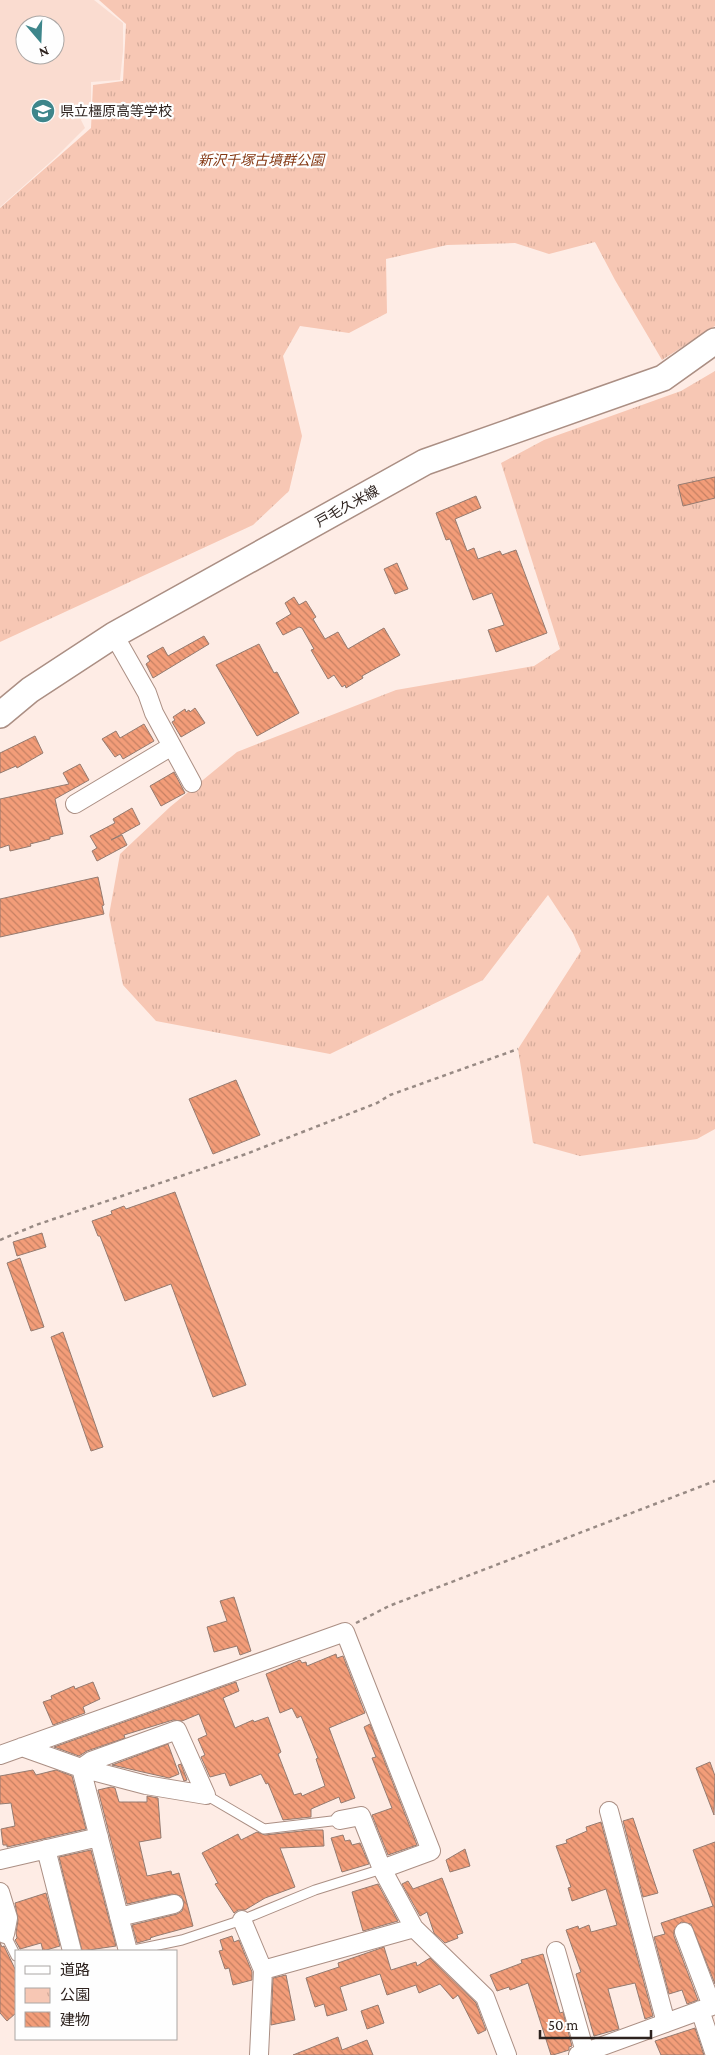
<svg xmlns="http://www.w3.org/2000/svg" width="715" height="2055" font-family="'Crimson Pro','Noto Sans JP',serif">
<defs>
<pattern id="park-tufts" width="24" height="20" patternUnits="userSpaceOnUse" patternTransform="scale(1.25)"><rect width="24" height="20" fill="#f7c7b4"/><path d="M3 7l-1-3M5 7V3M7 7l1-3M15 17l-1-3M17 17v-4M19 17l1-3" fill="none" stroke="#d4ab9a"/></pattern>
<pattern id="building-back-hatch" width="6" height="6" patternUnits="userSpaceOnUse" patternTransform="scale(1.25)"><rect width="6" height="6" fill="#f39d79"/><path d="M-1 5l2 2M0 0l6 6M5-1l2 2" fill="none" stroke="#c58063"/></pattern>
</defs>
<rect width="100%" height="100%" fill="#feece5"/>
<!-- built -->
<path fill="#fadcd0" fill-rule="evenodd" d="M0 0H94L123 23V51L120 80 91 82V102L81 120 85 128 56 157 0 207ZM25 25H55V55H25Z"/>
<!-- park -->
<path fill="url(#park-tufts)" d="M99 0H715V326L662 360 615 280 595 242 549 254 515 243 447 245 386 259 387 313 349 333 300 326 283 356 302 436 289 491 253 525 0 642V208L91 128 93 85 123 81 126 24Z
M715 371V1129L697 1139 580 1156 533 1143 518 1049 581 951 573 933 548 895 483 980 330 1054 156 1021 123 985 109 915 120 854 170 807 237 752 396 690 534 666 560 649 501 463 544 440 681 391Z"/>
<!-- building -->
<path fill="url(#building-back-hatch)" stroke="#957b70" d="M715 477V498L683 506 678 485Z
M476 496 481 508 455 519 467 551 474 548 478 559 500 551 502 555 516 550 547 633 496 652 488 630 504 625 492 593 473 600 450 539 446 540 436 513Z
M397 563 408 589 395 594 384 569Z
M294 597 299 605 306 601 316 617 313 619 325 639 338 632 348 649 384 628 400 655 362 676 363 678 346 688 345 685 342 687 334 675 328 679 311 650 314 649 302 628 299 627 283 635 276 623 291 614 285 603Z
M204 636 209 644 153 678 146 664 150 661 147 656 163 647 168 656Z
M259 644 274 673 277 672 299 713 257 736 216 665Z
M195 708 205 723 181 737 172 722 175 720 173 717 185 709 186 712 189 710 190 712Z
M144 724 154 741 123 759 120 754 115 757 102 739 116 731 120 738Z
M35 736 43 753 17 768 16 766 0 773V753Z
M80 764 89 780 55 799 63 834 50 837V839L30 844 31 846 10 851 9 845 0 848V799L69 784 63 773Z
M174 772 185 793 161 806 150 786Z
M132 808 140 824 111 840 122 835 127 845 97 861 92 851 97 848 90 836 115 823 113 819Z
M98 877 104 905 102 906 104 914 0 937V899Z
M236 1080 260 1135 213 1154 189 1099Z
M175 1192 246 1385 213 1397 171 1284 125 1301 100 1236H98L92 1221 112 1214 111 1211 124 1206 126 1209Z
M42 1233 46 1247 17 1256 13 1242Z
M20 1258 44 1327 31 1331 7 1263Z
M63 1332 103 1447 91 1451 51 1337Z
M234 1597 251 1651 240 1655 237 1646 214 1652 207 1627 227 1621 220 1601Z
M336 1654 337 1658 343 1656 365 1713 329 1728 355 1798 341 1803 339 1797 311 1809V1817L283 1820 268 1783 266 1784 261 1774 230 1786 225 1773 210 1777 201 1757 205 1755 198 1739 207 1735 199 1714 182 1721 173 1720 124 1735 125 1738 87 1751 79 1756 54 1747 236 1682 239 1691 223 1698 235 1728 253 1720 254 1722 268 1717 281 1752 278 1754 294 1795 301 1793 302 1796 325 1786 316 1759 318 1758 301 1716 297 1718 292 1708 280 1713 266 1674 300 1660 302 1663 306 1662 307 1666Z
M93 1682 100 1699 83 1707 85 1713 53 1725 43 1702 52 1699 51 1696 74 1686 75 1689Z
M370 1724 417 1845 388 1855 372 1815 392 1808 372 1758 376 1757 364 1727Z
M168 1744 179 1774 169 1778 112 1765Z
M710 1762 715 1776 714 1815 696 1768Z
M181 1764 187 1780 184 1781 178 1765Z
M33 1770 36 1775 56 1770 72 1776 86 1829 21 1844 7 1847V1845H3L1 1829 15 1826 11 1803 0 1804V1776Z
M111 1787 115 1788 119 1802H147V1796L158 1798 161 1838 139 1842 147 1876 171 1871 172 1875 179 1873 193 1926 156 1936 150 1938 151 1939 137 1943 132 1925 177 1914 182 1911 184 1902 181 1896 172 1894 127 1904 98 1790Z
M633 1818 658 1893 643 1897 623 1821Z
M601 1822 653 2016 645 2019 635 1983 608 1989 619 2029 594 2036 576 1974 581 1972 566 1930 578 1926 579 1929 589 1925 591 1932 617 1925 606 1889 572 1901 568 1888 571 1887 556 1846 567 1843 566 1840 587 1831 586 1827Z
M311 1830H323L324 1846 280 1848 295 1887 265 1898 245 1910H238L234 1913 215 1884 218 1883 202 1853 238 1834 241 1840 257 1832 265 1835Z
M343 1835 345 1841 350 1840 352 1845 360 1843 369 1864 342 1872 331 1838Z
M715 1842V1984L691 1924 681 1922 674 1930V1936L698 2000 687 2004 682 1990 669 1994 654 1937 665 1934 661 1923 713 1906 693 1850Z
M465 1849 470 1866 450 1872 446 1860Z
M91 1850 116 1946 82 1951 59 1857Z
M442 1878 463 1933 457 1935 458 1938 445 1943 434 1933 427 1912 420 1916 402 1884 408 1881 413 1889Z
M378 1884 398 1921 363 1931 352 1892Z
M46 1893 60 1946 43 1951 41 1943 20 1949 15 1940 17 1938 16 1933 18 1920 15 1903Z
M232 1936 234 1942 239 1940 252 1972V1980L233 1985 229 1968 225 1969 219 1951 223 1950 220 1940Z
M0 1943 2 1947 4 1946 16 1971V2013L7 2021 0 2013Z
M384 1947 391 1970 416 1962 417 1966 430 1958 476 2003 486 2030 478 2034 458 1995 453 1999 440 1984 419 1993 416 1985 387 1995 380 1974 340 1987 347 2010 327 2016 324 2004 315 2007 306 1978 339 1967 338 1963Z
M543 1954 560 2013 563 2012 572 2046 569 2047V2050L553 2055H551L528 1983 510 1990 509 1987 497 1991 490 1975 522 1963 521 1960Z
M286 1975 295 2020 271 2025 273 1978Z
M378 2005 384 2023 367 2029 361 2011Z
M695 2028 704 2055H661L655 2041Z
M338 2037 342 2050 367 2040 373 2055H293Z"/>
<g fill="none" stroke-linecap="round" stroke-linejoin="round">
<!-- service casing -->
<g stroke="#ab8f84" stroke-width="11">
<path id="service" d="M206 1795 264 1829 340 1820
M2 1936 5 1934 16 1956
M129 1951 182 1940 242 1920 315 1890 382 1869"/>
</g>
<!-- minor casing -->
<g stroke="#ab8f84" stroke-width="20">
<path id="minor" d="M114 635 147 693 154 713 192 783
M75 804 172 746
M22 1747 81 1768 146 1785 206 1795 177 1730 91 1761 81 1768 128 1951
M0 1755 345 1632 431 1851 382 1869
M609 1811 666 2023
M340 1820 361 1816 382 1869 414 1928 485 1997 507 2055
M46 1849 72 1951
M0 1860 99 1837
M0 1892 8 1918 5 1934
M119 1917 174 1904
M242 1920 263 1970 259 2055
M684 1932 712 2006
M556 1951 585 2052
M263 1970 414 1928
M700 2010 715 2055
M578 2055 715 2005"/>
</g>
<!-- secondary casing -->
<g stroke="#ab8f84" stroke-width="28">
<path id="secondary" d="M0 715 30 690 114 635 425 462 663 378 715 341"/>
</g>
<!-- path -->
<path stroke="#988a84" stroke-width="2.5" stroke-dasharray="4 4" stroke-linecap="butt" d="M0 1240 36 1225 246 1154 377 1103 390 1095 518 1049
M356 1623 389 1606 715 1481"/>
<!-- service -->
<use href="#service" stroke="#fff" stroke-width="9"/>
<!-- minor -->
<use href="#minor" stroke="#fff" stroke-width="18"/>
<!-- secondary -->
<use href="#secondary" stroke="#fff" stroke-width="25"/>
</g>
<!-- icons -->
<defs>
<g id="school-disc" transform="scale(1.25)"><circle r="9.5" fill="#3e868b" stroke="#fefefe"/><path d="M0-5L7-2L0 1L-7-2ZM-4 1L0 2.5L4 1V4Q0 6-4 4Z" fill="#fff"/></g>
</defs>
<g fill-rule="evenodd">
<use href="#school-disc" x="43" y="111"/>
</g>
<g text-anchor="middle" stroke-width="4.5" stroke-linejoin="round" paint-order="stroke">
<!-- poi labels -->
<g font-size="14" fill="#2d221e" stroke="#fefefe" text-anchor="start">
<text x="60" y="116">県立橿原高等学校</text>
</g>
<!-- park labels -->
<g font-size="14" font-style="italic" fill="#853914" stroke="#fefefe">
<text x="261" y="165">新沢千塚古墳群公園</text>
</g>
<!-- street labels -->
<g font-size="14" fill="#2d221e" stroke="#fefefe">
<text transform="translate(347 506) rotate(-29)" y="5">戸毛久米線</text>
</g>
</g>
<!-- legend -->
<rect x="15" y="1950" width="162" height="90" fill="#fefefe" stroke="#aaa6a4"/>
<rect x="25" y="1966" width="25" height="8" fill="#ffffff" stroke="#aaa6a4"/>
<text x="60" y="1975" font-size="15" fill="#2d221e">道路</text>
<rect x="25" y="1988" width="25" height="15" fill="url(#park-tufts)" stroke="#aaa6a4"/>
<text x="60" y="2000" font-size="15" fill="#2d221e">公園</text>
<rect x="25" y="2012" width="25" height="15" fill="url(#building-back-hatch)" stroke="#aaa6a4"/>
<text x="60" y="2025" font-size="15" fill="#2d221e">建物</text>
<!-- north arrow -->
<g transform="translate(40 40) rotate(161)"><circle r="24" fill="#fefefe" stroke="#aaa6a4"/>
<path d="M0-4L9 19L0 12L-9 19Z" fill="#3e868b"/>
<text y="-8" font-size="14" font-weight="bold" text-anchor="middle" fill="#2d221e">N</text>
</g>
<!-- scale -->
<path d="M540 2030v8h111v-8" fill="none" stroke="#2d221e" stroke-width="2.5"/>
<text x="548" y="2030" font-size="15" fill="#2d221e" stroke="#fefefe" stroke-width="4" paint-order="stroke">50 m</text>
</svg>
